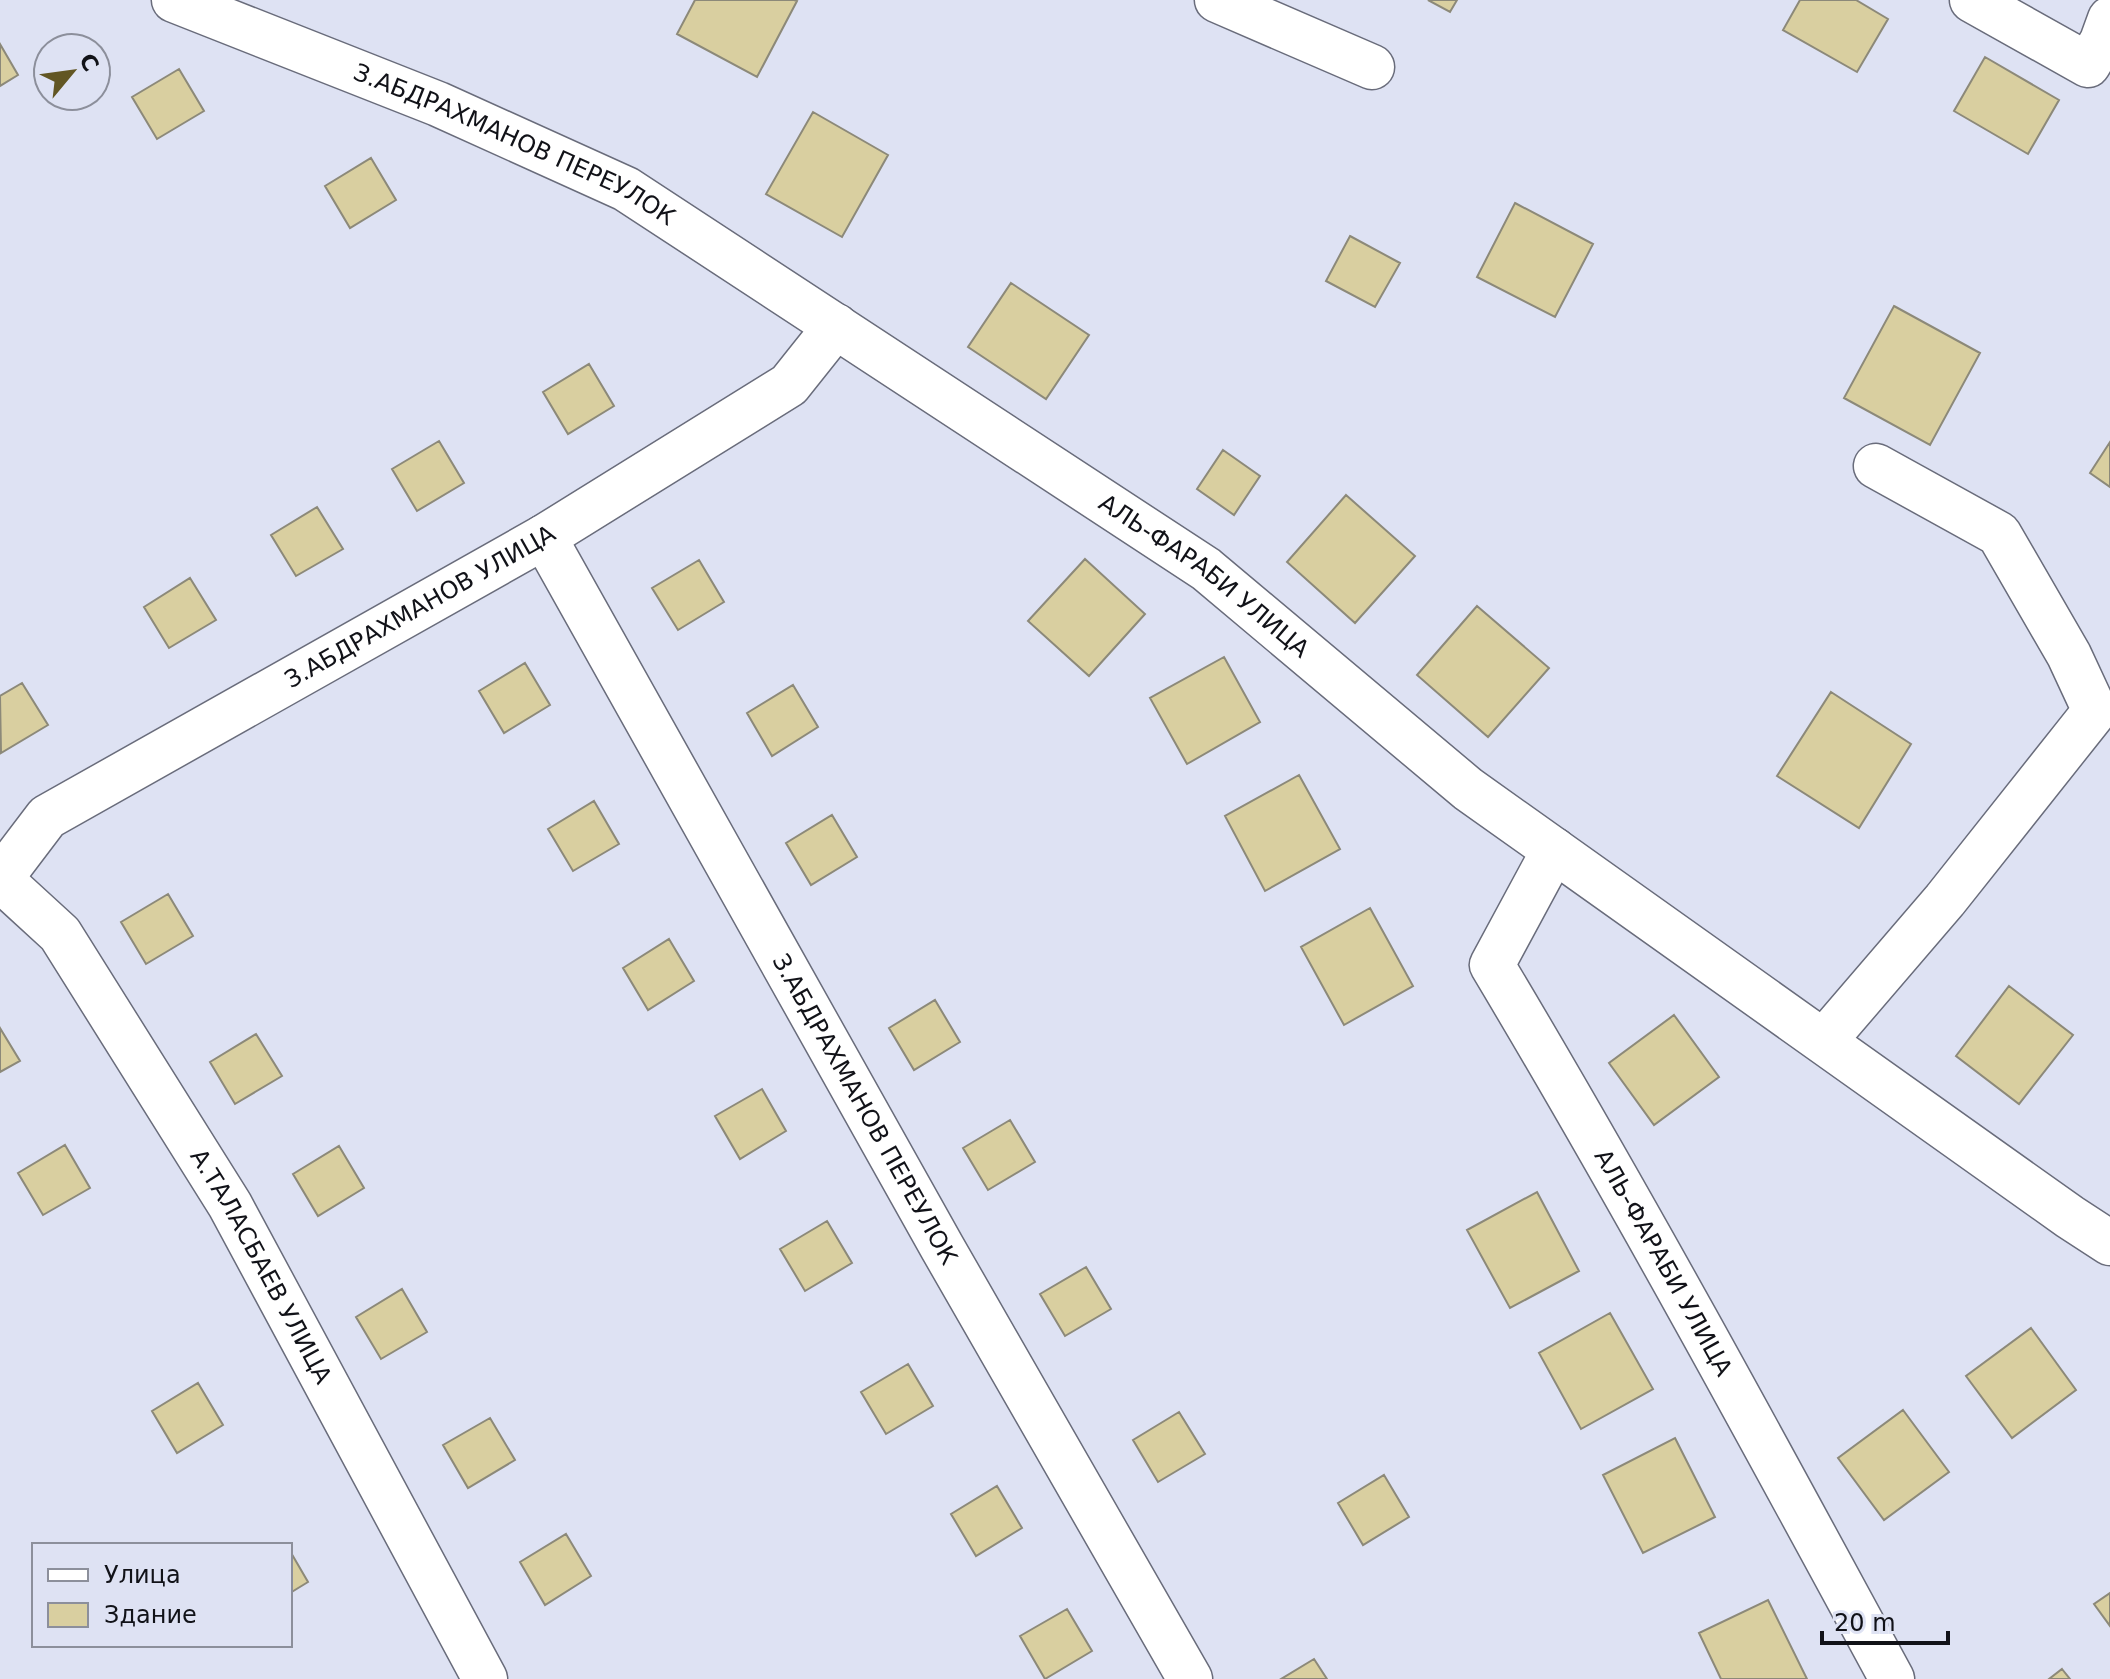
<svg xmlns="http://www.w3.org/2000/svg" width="2110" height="1679" font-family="'DejaVu Sans',sans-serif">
<rect width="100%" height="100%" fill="#dee2f3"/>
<!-- building -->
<path fill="#d9cfa0" stroke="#8c8979" stroke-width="2" d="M695 0H794L797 1 757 77 677 34Z
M1428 0H1457L1450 12Z
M1800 0H1856L1888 19 1857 72 1783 30Z
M0 44 18 75 0 86Z
M1985 57 2059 100 2028 154 1954 111Z
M179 69 204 111 157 139 132 97Z
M813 112 888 155 842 237 766 194Z
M371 158 396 200 350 228 325 186Z
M1515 203 1593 244 1555 317 1477 277Z
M1350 236 1400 263 1375 307 1326 281Z
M1011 283 1089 335 1046 399 968 347Z
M1894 306 1980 353 1930 445 1844 398Z
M589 364 614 406 568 434 543 392Z
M439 441 464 483 417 511 392 469Z
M2110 442V487L2090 473Z
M1223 450 1260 476 1234 515 1197 489Z
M1346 495 1415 556 1355 623 1287 562Z
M317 507 343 549 296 576 271 535Z
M1085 559 1145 614 1089 676 1028 621Z
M699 560 724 602 678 630 652 588Z
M190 578 216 620 169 648 144 607Z
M1477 606 1549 668 1488 737 1417 675Z
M1224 657 1260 722 1187 764 1150 698Z
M525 663 550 705 504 733 479 691Z
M22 683 48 725 1 753 0 696Z
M793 685 818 727 772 756 747 713Z
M1831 692 1911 744 1859 828 1777 776Z
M1299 775 1340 849 1265 891 1225 816Z
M594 801 619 844 573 871 548 829Z
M832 815 857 857 811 885 786 843Z
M168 894 193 936 146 964 121 922Z
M1370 908 1413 986 1344 1025 1301 947Z
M669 939 694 981 648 1010 623 968Z
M2009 986 2073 1035 2019 1104 1956 1056Z
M935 1000 960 1042 914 1070 889 1028Z
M1674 1015 1719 1077 1654 1125 1609 1063Z
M0 1028 20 1061 0 1072Z
M256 1034 282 1076 235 1104 210 1062Z
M762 1089 786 1131 740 1159 715 1116Z
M1010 1120 1035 1162 988 1190 963 1148Z
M65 1145 90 1188 43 1215 18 1173Z
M339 1146 364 1188 318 1216 293 1174Z
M1537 1192 1579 1271 1510 1308 1467 1230Z
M827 1221 852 1263 805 1291 780 1249Z
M1086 1267 1111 1309 1065 1336 1040 1294Z
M402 1289 427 1332 381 1359 356 1317Z
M1610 1313 1653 1389 1581 1429 1539 1353Z
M2031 1328 2076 1390 2012 1438 1966 1376Z
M908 1364 933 1406 886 1434 861 1392Z
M198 1383 223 1425 177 1453 152 1411Z
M1903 1410 1949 1472 1884 1520 1838 1458Z
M1179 1412 1205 1454 1158 1482 1133 1440Z
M490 1418 515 1460 468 1488 443 1445Z
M1675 1438 1715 1517 1643 1553 1603 1475Z
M1384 1475 1409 1517 1363 1545 1338 1503Z
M997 1486 1022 1528 976 1556 951 1514Z
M566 1534 591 1576 545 1605 520 1562Z
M290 1551 308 1582 290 1593Z
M2110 1593V1626L2094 1604Z
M1768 1600 1807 1679H1721L1699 1633Z
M1067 1609 1092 1651 1045 1679 1020 1636Z
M1314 1659 1327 1679H1281Z
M2062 1669 2070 1679H2049Z"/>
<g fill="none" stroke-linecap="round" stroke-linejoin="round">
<!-- minor casing -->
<g stroke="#696c7b" stroke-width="47">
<g id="minor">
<path id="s1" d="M174 0 438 104 626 189 1206 569 1468 789 2070 1217 2110 1243"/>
<path d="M1217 0 1372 67"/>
<path d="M1972 0 2088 65 2102 41 2110 19"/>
<path id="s2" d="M544 537 942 1247 1190 1679"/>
<path id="s3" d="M1554 850 1492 965C1632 1199 1762 1439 1892 1679"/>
<path id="s4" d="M0 879 47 817 544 537 789 385 836 326"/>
<path id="s5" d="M0 879 60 934 230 1205 485 1679"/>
<path d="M1824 1041 1945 900 2095 711 2069 655 1999 534 1876 466"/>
</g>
</g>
<!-- minor -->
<use href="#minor" stroke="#fff" stroke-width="44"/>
</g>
<g text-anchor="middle" stroke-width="6" stroke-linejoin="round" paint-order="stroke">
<!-- street labels -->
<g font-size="24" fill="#111218" stroke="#dee2f3">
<text dy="8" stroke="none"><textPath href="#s1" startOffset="370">З.АБДРАХМАНОВ ПЕРЕУЛОК</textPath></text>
<text dy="8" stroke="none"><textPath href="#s1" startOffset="1186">АЛЬ-ФАРАБИ УЛИЦА</textPath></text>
<text dy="8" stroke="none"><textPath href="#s4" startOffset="506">З.АБДРАХМАНОВ УЛИЦА</textPath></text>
<text dy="8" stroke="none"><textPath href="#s2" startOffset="656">З.АБДРАХМАНОВ ПЕРЕУЛОК</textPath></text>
<text dy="8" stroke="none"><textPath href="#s3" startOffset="474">АЛЬ-ФАРАБИ УЛИЦА</textPath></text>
<text dy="8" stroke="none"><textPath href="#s5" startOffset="470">А.ТАЛАСБАЕВ УЛИЦА</textPath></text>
</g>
</g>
<!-- legend -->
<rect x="32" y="1543" width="260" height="104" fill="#dee2f3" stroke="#8c8f9b" stroke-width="2"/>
<rect x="48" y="1569" width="40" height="12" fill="#ffffff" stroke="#8c8f9b" stroke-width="2"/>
<text x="104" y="1583" font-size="24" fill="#111218">Улица</text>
<rect x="48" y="1603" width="40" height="24" fill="#d9cfa0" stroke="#8c8f9b" stroke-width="2"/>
<text x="104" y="1623" font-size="24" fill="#111218">Здание</text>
<!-- north arrow -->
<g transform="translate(72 72) rotate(61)"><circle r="38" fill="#dee2f3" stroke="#8c8f9b" stroke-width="2"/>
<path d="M0-6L14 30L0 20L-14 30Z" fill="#625623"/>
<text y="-12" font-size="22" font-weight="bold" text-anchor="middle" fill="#111218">С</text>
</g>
<!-- scale -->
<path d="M1822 1631v12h126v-12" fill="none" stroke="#111218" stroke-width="4"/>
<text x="1834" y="1631" font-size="24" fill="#111218" stroke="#dee2f3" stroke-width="6" paint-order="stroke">20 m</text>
</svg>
